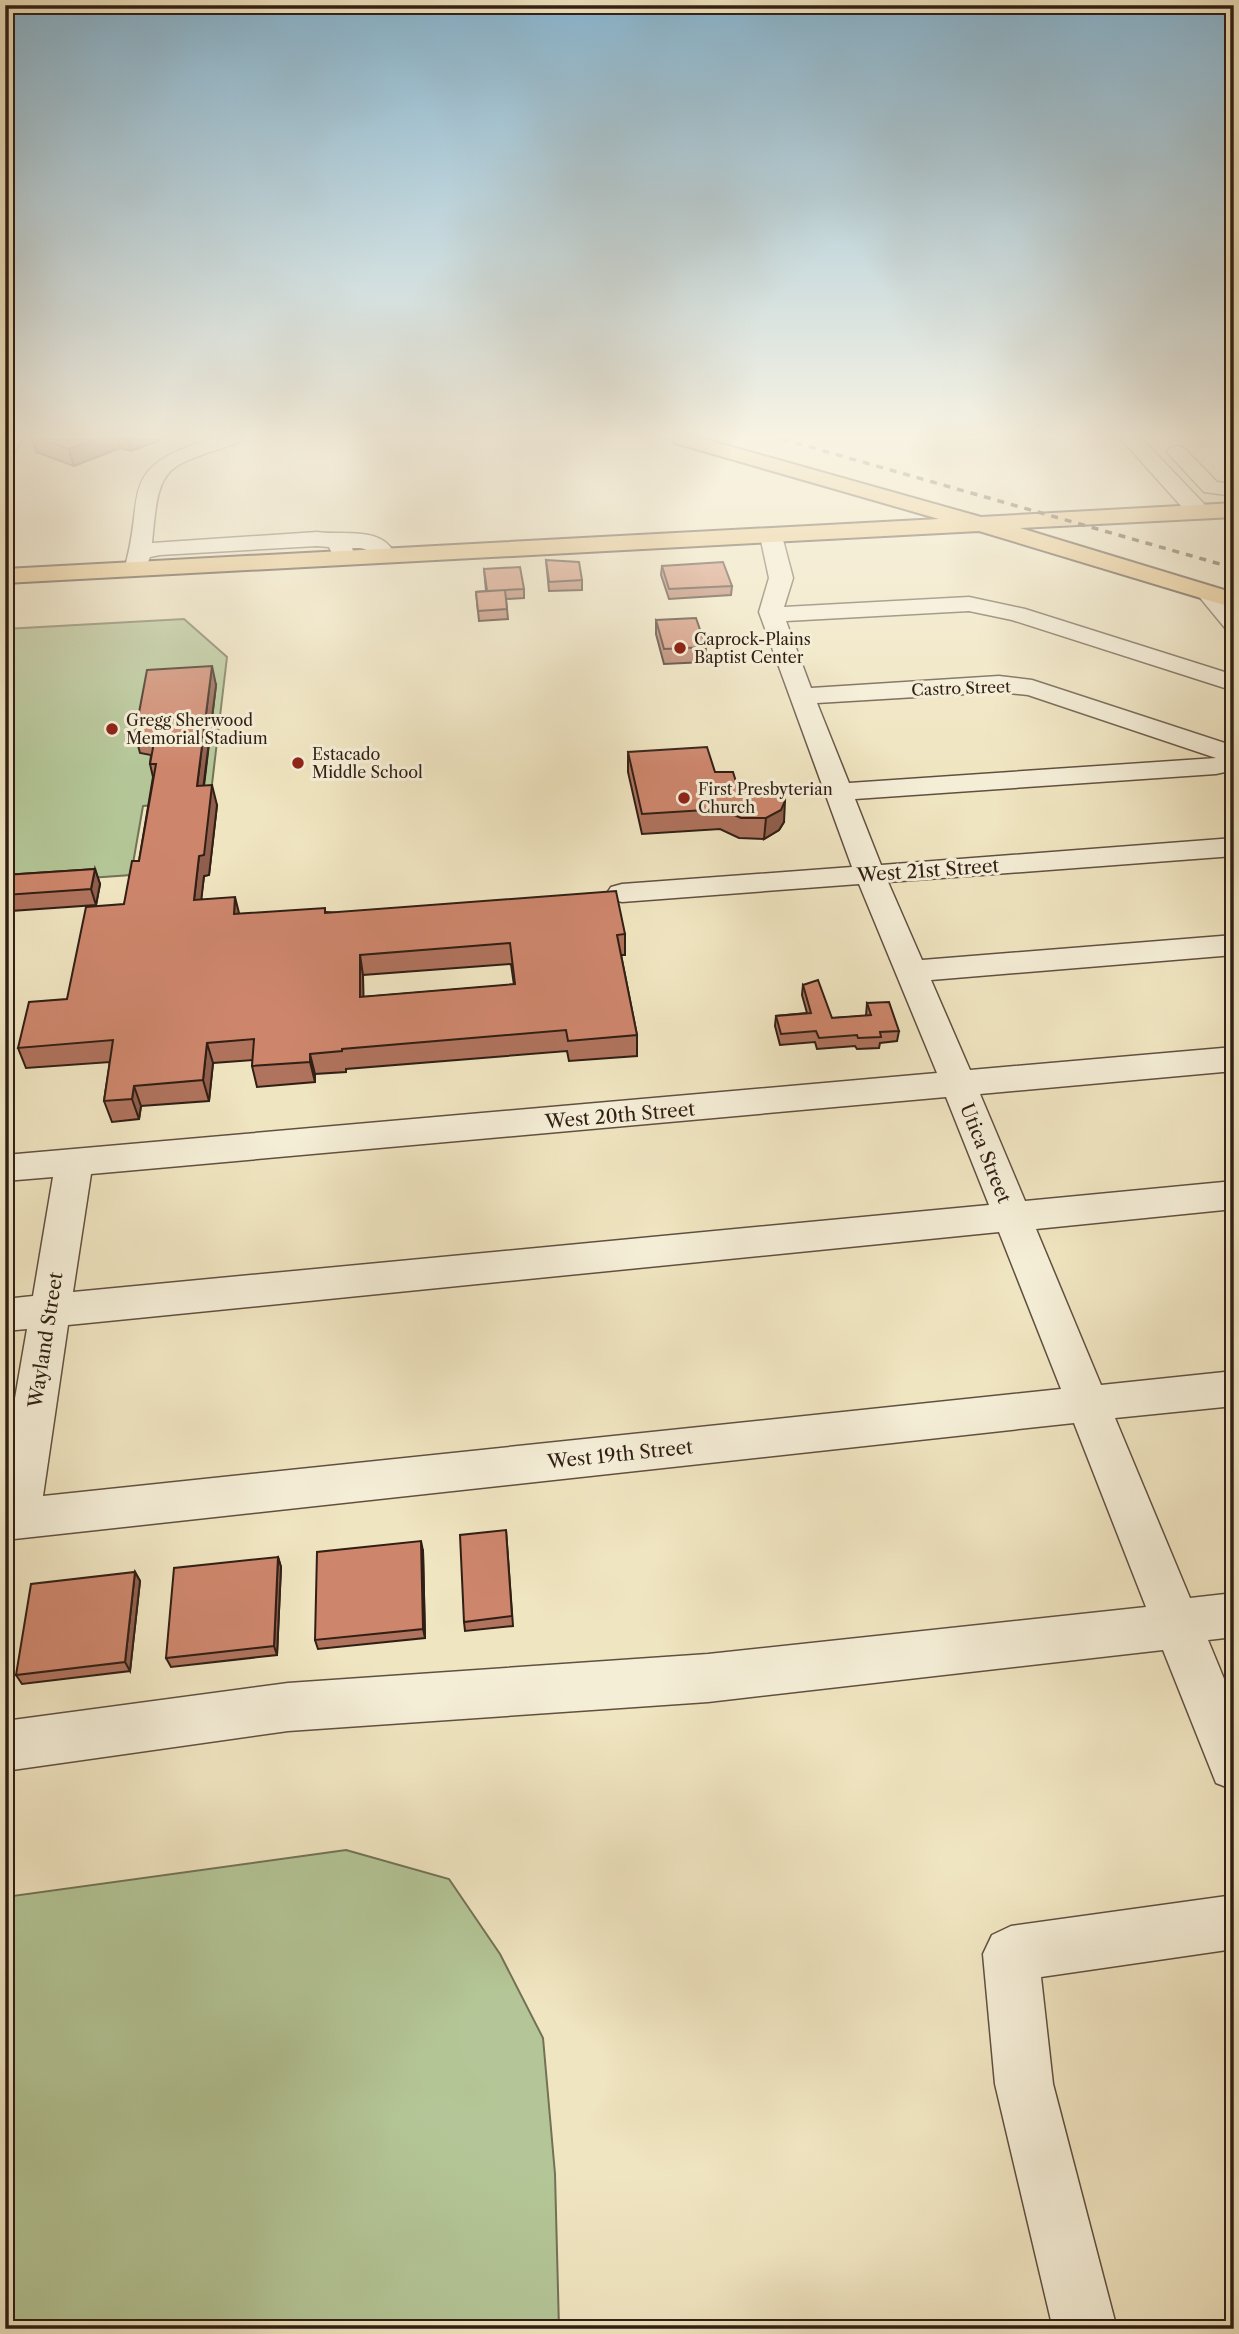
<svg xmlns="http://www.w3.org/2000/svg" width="1239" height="2334" font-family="'Libre Caslon Text',serif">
<rect width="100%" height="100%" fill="#f0e5c1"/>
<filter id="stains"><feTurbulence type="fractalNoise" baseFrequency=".00286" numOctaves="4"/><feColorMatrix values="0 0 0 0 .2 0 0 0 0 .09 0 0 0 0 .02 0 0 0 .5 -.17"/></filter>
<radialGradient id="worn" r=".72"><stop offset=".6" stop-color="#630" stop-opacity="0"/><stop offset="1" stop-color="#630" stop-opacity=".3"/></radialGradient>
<!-- green -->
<path fill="#b4c697" stroke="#727256" stroke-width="2" d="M184 619 227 657 210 801 143 806 131 875 5 884V629Z
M346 1850 449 1879 500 1954 543 2038 555 2174 559 2329H5V1897Z"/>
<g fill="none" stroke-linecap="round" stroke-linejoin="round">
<!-- minor casing -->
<g stroke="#615040" stroke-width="3">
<path id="minor" d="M5 439H22L12 458 5 460Z
M211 439H240L237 443C164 468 159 462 152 543L317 532C345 536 382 525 396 556L393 561H377C369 549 367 548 352 548L356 559 353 564H337L329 547 317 546 160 555 150 557 143 575H127L124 570C147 493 114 468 211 439Z
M1121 439H1142L1207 507 1210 512 1207 517H1191Z
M1177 446 1184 448 1217 482 1234 484V496L1204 492 1167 452 1170 448Z
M771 529 779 531 782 536 793 578 784 607 969 597 1025 609 1234 675V691L1012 620 969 611 786 621 811 688 999 676 1032 680 1234 746V770L1216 774 855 799 881 865 1234 838V856L888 882 922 960 1234 935V955L931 980 970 1070 1234 1047V1071L980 1094 1025 1201 1234 1181V1209L1036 1229 1101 1385 1234 1371V1406L1115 1418 1190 1598 1234 1593V1637L1208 1640 1234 1703V1790L1216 1783 1163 1650 708 1702 288 1731 5 1771V1721L288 1683 708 1654 1146 1607 1074 1423 5 1540V1456L27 1329 5 1331V1299L33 1296 53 1177 5 1181V1155L937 1073 859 884 622 902 611 899 607 893 611 887 622 884 852 867 759 612 769 578 760 536 763 531ZM999 692 1028 695 1216 758 849 783 817 703ZM946 1097 989 1205 73 1292 91 1174ZM999 1232 1061 1389 43 1496 68 1325Z
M1209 587 1217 589 1234 608V630L1225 628 1197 594 1201 589Z
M1234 1895V1949L1041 1977 1053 2084 1117 2329H1053L995 2084 983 1954 992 1935 1011 1926Z"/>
</g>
<!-- major casing -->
<g stroke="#311f15" stroke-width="4">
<path id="major" d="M672 439H704L981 517 1234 503V517L1020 528 1234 593V608L979 531 5 583V569L939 519 675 443Z"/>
</g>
<!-- minor -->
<use href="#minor" fill="#f5eed7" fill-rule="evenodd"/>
<!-- major -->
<use href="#major" fill="#e8c280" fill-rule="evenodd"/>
<!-- rail -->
<path stroke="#311f15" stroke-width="3.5" stroke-dasharray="7 7" stroke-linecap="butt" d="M782 439 1234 568"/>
</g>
<!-- wall -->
<path fill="#b0735d" stroke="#311f15" stroke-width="2" fill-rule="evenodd" d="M32 439H163L131 451 120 448 74 466 36 452Z
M546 560 582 580V590L549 591Z
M662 566 732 586 731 595 669 599 661 575Z
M484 569 524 589V598L506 599 508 619 479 621 476 592 486 591Z
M656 620 706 647 705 662 664 664 656 634Z
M216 685 204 786 217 805 209 875 204 876 201 899 239 914 326 912 625 934V955H621L637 1035V1056L569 1061 567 1051 346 1069V1072L315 1074V1082L257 1087 252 1066 253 1060 213 1063 209 1101 141 1106 139 1119 112 1122 104 1101 110 1062 26 1068 18 1048 67 999 124 904 139 861 153 777 150 764 151 755 140 753 135 734ZM511 964 514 985 363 997V975Z
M628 752 715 772 737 785 784 822 779 830 764 839 739 838 720 829 642 834 628 772Z
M95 869 100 884 96 905 11 911 9 918H5V875Z
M803 985 832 1018 866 1016 867 1003 899 1031 897 1041 880 1043 879 1048 857 1049 855 1046 817 1049 815 1042 780 1045 775 1026 776 1016 807 1013 802 995Z
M506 1530 513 1626 465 1631 464 1622Z
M423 1551 425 1638 318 1649 315 1640Z
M278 1557 281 1567 277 1655 171 1667 166 1658Z
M135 1572 140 1581 130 1671 22 1684 16 1675Z"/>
<!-- shaded-wall -->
<path fill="#905e4c" stroke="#311f15" stroke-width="2" d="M96 439H118L120 448 74 466 69 449Z
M128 439H163L131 451Z
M212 666 216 685 201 806 197 786Z
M212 785 217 805 209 875 204 876 199 920 194 900 199 856Z
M785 801 784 822 779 830 764 839 766 818Z
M95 869 100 884 96 905 91 889Z
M5 896 11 911 9 918 5 908Z
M235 897 240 917 234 914Z
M360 955 363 975 364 1017 360 997Z
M207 1043 213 1063 209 1101 203 1080Z
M310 1054 315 1074V1082L310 1062Z
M134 1086 141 1106 139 1119 132 1099Z
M421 1541 423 1551 425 1638 423 1629Z
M278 1557 281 1567 277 1655 274 1646Z
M135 1572 140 1581 130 1671 125 1662Z"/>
<!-- building -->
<path fill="#cd866c" stroke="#311f15" stroke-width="2" fill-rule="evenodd" d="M41 439H96L69 449Z
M546 560 579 562 582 580 549 582Z
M723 562 732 586 669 589 662 566Z
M520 567 524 589 487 591 484 569Z
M505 590 507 609 478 611 476 592Z
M696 618 706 647 664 649 656 620Z
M212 666 197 786 212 785 204 855 199 856 194 900 235 897 234 914 325 908V913L616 891 625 934 617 935 637 1035 568 1041 566 1030 342 1049V1051L310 1054V1062L252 1066 254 1039 207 1043 203 1080 134 1086 132 1099 104 1101 113 1040 18 1048 29 1002 67 999 86 907 124 904 132 861H139L156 764H150L155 737 135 734 147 670ZM510 943 515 984 360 997V955Z
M707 747 715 772H733L737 785 769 786 785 793V801L781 810 766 818H741L721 809 642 814 628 752Z
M95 869 91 889 5 895V875Z
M818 980 832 1018 871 1015 867 1003 889 1002 899 1031 880 1032 881 1037 858 1038 857 1035 819 1038 816 1031 781 1034 776 1016 811 1013 803 985Z
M506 1530 512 1616 464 1622 460 1535Z
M421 1541 423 1629 315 1640 317 1552Z
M278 1557 274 1646 166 1658 174 1568Z
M135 1572 125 1662 16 1675 31 1584Z"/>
<!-- sky -->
<linearGradient id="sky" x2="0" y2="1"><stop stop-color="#89b8d4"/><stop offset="0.57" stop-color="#f8f3e3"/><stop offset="1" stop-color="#f8f3e3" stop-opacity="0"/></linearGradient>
<rect width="1239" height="766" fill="url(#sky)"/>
<!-- markers -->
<g fill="#8f2418" stroke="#f5eed7" stroke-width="2.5">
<circle cx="680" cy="648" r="7"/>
<circle cx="112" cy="729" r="7"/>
<circle cx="298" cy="763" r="7"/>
<circle cx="684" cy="798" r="7"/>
</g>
<g text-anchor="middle" stroke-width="6" stroke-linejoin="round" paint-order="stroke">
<!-- far-poi labels -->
<g font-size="16" fill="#311f15" stroke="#f5eed7" text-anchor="start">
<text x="694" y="645">Caprock-Plains<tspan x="694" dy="18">Baptist Center</tspan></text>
<text x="126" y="726">Gregg Sherwood<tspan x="126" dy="18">Memorial Stadium</tspan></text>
<text x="312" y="760">Estacado<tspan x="312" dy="18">Middle School</tspan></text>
<text x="698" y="795">First Presbyterian<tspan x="698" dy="18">Church</tspan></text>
</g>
<!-- far-street labels -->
<g font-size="16" fill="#311f15" stroke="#f5eed7">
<text transform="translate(961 688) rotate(-2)" y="6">Castro Street</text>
</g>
<!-- street labels -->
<g font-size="19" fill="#311f15" stroke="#f5eed7">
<text transform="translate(928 870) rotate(-4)" y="7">West 21st Street</text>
<text transform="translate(620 1115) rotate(-5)" y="7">West 20th Street</text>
<text transform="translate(986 1153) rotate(68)" y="7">Utica Street</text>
<text transform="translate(45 1340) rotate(-81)" y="7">Wayland Street</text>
<text transform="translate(620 1454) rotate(-6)" y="7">West 19th Street</text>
</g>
</g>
<!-- margin -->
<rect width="1239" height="2334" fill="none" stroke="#f0e5c1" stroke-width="28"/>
<rect x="7" y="7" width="1225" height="2320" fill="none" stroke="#311f15" stroke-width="3.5"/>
<rect x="14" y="14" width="1211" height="2306" fill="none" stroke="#311f15" stroke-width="2"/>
<rect width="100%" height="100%" filter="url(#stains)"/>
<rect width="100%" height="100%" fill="url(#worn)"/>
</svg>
